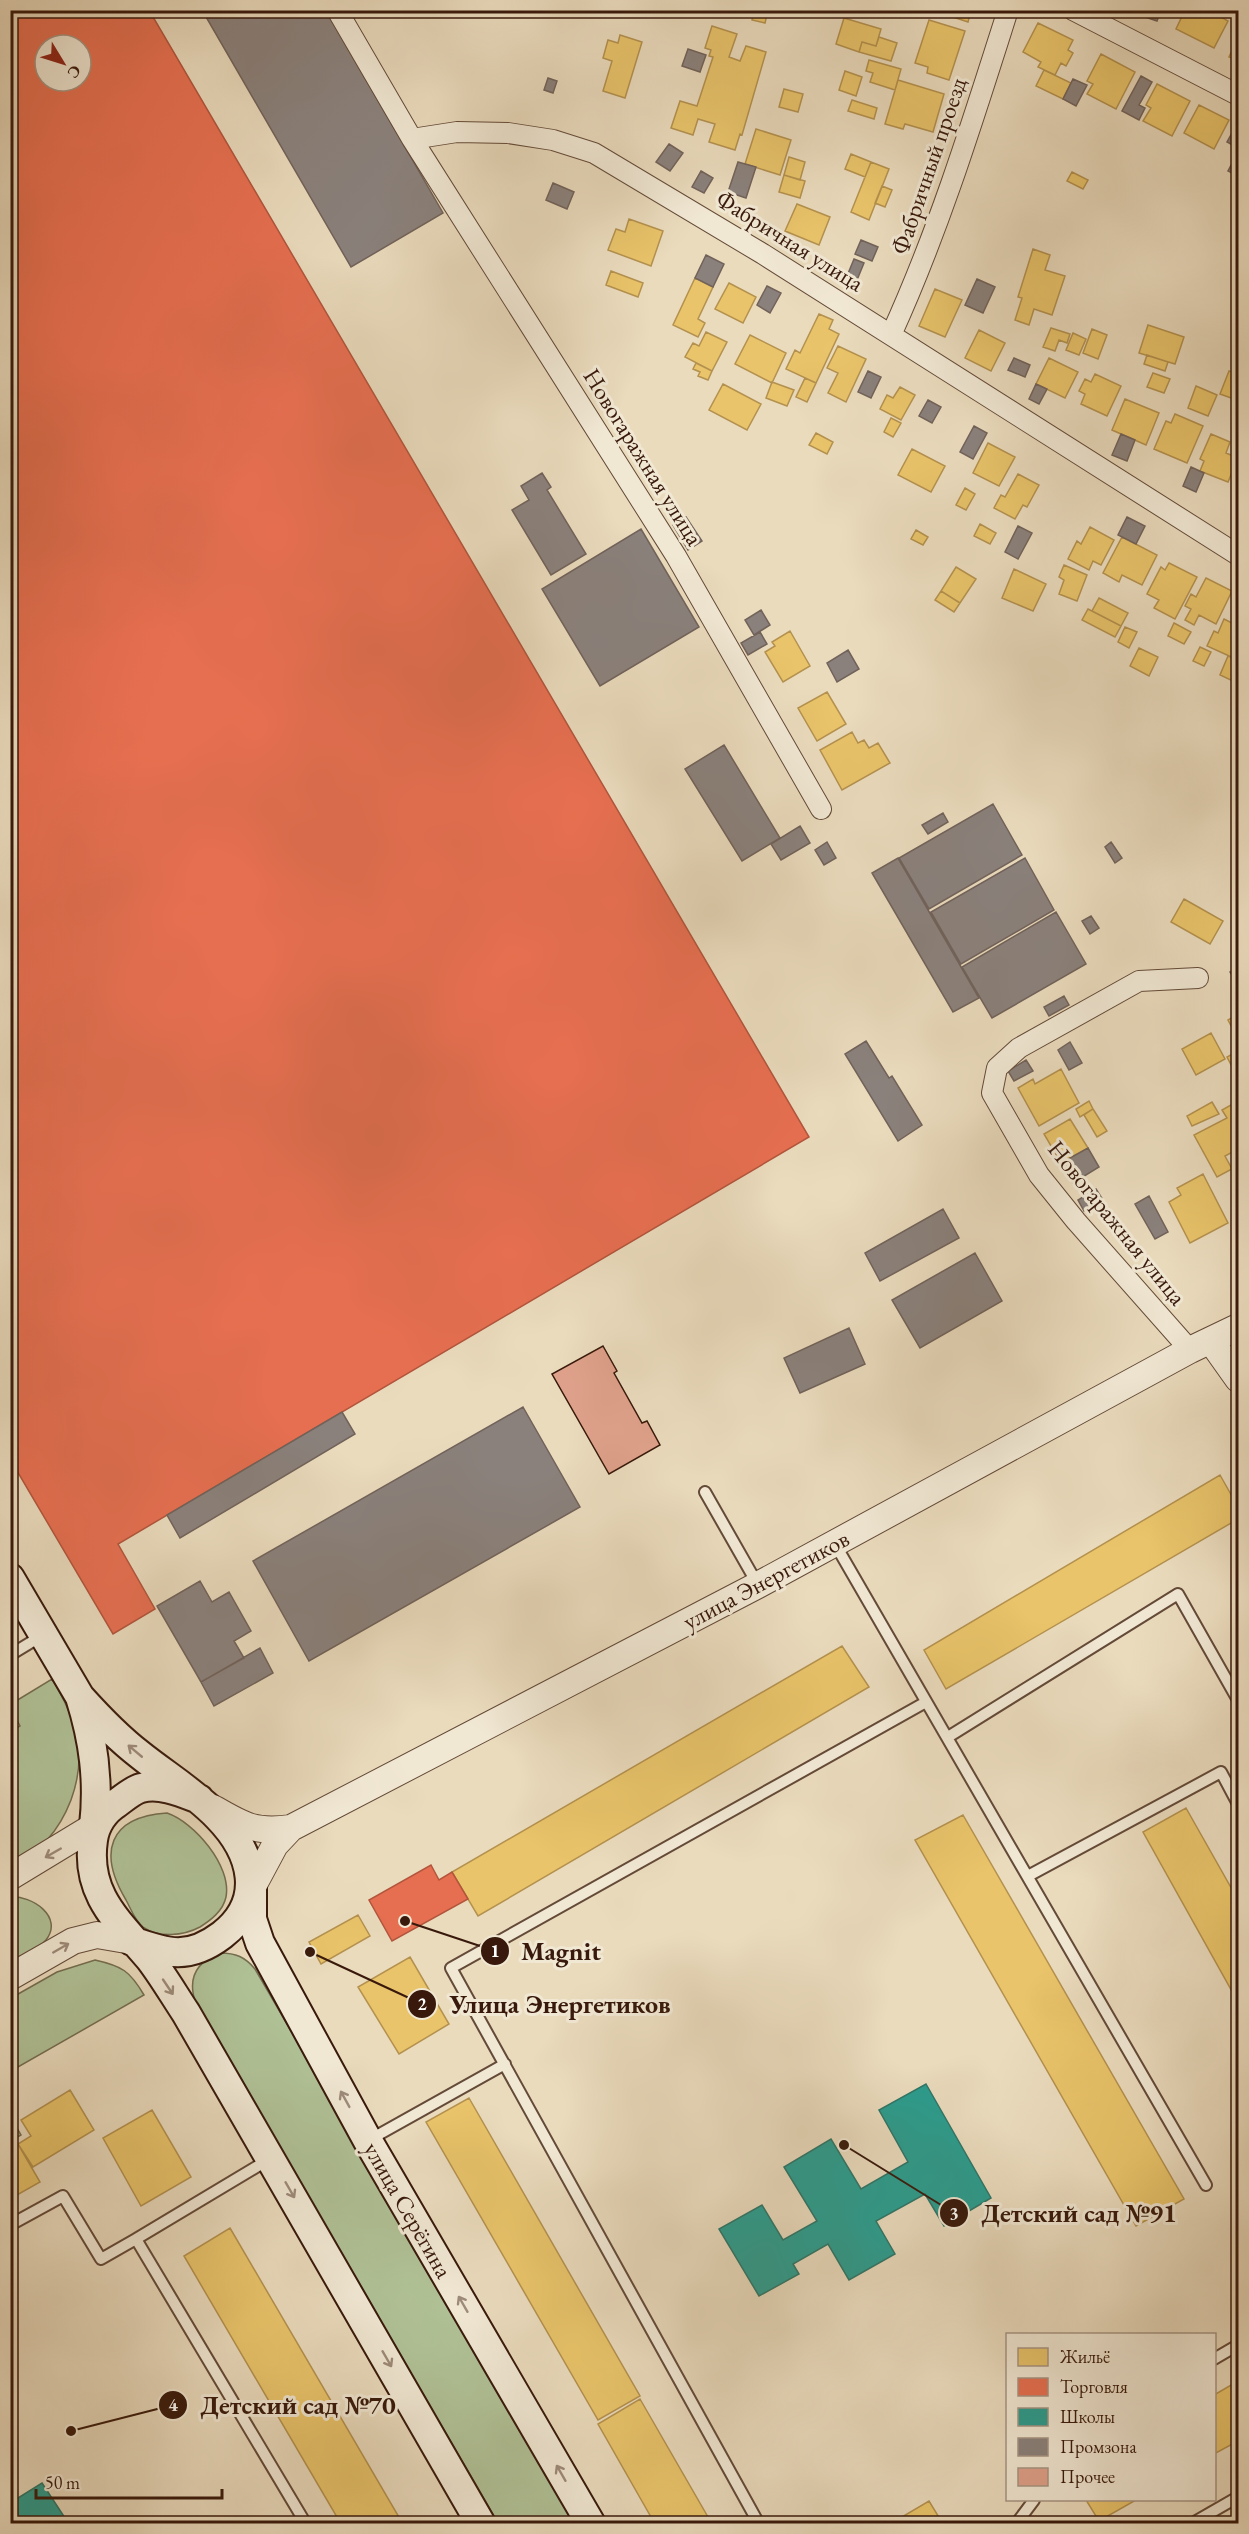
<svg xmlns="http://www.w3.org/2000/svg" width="1249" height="2534" font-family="'EB Garamond',serif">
<rect width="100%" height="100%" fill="#eadbbd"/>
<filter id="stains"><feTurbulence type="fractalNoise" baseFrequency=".00333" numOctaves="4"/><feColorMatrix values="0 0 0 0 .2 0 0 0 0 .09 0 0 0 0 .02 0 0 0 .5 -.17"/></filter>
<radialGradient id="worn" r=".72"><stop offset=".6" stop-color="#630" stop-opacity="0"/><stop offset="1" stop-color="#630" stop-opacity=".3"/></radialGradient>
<!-- green -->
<path fill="#b0c196" stroke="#746d50" stroke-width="1.5" d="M52 1679C77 1720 88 1753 71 1800 66 1813 57 1829 47 1840 38 1850 22 1858 10 1867V1732L20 1726 11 1709V1704Z
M167 1813C194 1822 232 1866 226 1897 223 1911 211 1920 200 1927 183 1936 159 1938 143 1927 135 1921 131 1909 126 1900 98 1853 108 1817 167 1813Z
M10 1897C32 1895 64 1917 46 1940 38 1950 22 1956 10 1963Z
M220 1953C236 1953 245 1957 255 1969L577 2523H498L196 2004C187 1979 196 1962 220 1953Z
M95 1960C122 1966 130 1971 144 1995L11 2071V1998L57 1972Z
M10 2116 21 2135 11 2141H10Z"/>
<!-- homes -->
<path fill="#e9c46a" stroke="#b4914e" stroke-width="1.5" d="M742 10H768L765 23 752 20 753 14Z
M932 10H971L968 22Z
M1185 10H1209L1228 21 1214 48 1176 29Z
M844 18 881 29 876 46 862 42 859 52 836 44Z
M929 20 965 31 949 80 927 73 928 67 915 63Z
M1038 23 1073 40 1068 50 1073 53 1066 66 1061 63 1055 75 1038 67 1041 62 1023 52Z
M712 26 737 34 729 57 740 61 746 46 766 52 742 135 740 134 735 150 709 142 715 124 698 119 693 135 671 128 680 101 697 106 713 57 709 56 711 50 705 48Z
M620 35 642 42 625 98 603 91 612 61 603 58 608 40 618 43Z
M879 37 897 43 891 61 859 52 862 42 876 46Z
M1238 38V61L1229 57Z
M1101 54 1135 72 1116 109 1087 94 1093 84 1087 81Z
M869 60 901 69 895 90 870 82 873 73 866 71Z
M1044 70 1071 83 1063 99 1036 86Z
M845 71 862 77 856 96 839 90Z
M898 80 944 94 933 132 905 124 903 129 885 124Z
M1157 84 1190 101 1172 136 1143 121 1151 108 1146 105Z
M784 89 803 94 798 112 779 107Z
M852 100 877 108 874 119 848 111Z
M1199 105 1229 120 1214 149 1184 133Z
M756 129 791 140 780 175 745 164Z
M851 154 871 162 865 177 845 169Z
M789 157 805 162 800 180 784 175Z
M871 162 889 169 869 220 851 212Z
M1072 172 1088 180 1083 189 1067 181Z
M784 175 805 181 800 198 779 192Z
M882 186 892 190 885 207 875 203Z
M797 204 830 217 819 245 785 231Z
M629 219 663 231 651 266 608 250 616 229 625 232Z
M1033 249 1050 255 1045 270 1065 276 1052 315 1034 309 1029 325 1015 320 1022 298 1018 297Z
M611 271 643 283 638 297 606 285Z
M695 278 713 287 698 319 705 323 698 337 673 325Z
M729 283 756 297 743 323 715 309Z
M935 289 962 300 945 337 919 326Z
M819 314 833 320 829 329 839 334 816 383 786 369 795 350 800 353Z
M1148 325 1184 337 1175 364 1139 353Z
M1051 328 1070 334 1067 343 1059 340 1055 351 1043 347Z
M1092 329 1107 335 1098 359 1083 353Z
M979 330 1005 343 991 371 965 358Z
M706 332 727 342 712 371 685 357 693 343 699 346Z
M1073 333 1086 339 1079 355 1066 350Z
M750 335 786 353 772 383 735 364Z
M838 346 866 359 846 402 828 393 838 373 827 368Z
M1147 355 1168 362 1165 371 1144 364Z
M1049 358 1078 372 1065 398 1036 384Z
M696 363 712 371 708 380 698 376 700 372 693 369Z
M1229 371 1238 374V388L1234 399 1220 394Z
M1153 373 1170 379 1164 393 1147 387Z
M1095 374 1121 386 1107 416 1081 404 1085 394 1079 391 1085 379 1091 382Z
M805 378 816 383 807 402 796 397Z
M772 382 794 390 787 406 766 398Z
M723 384 761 404 747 430 709 410Z
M1196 386 1217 395 1208 416 1188 408Z
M900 387 915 395 901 420 880 409 887 395 893 398Z
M1125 399 1159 413 1146 445 1112 430Z
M1175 414 1203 426 1187 463 1154 449 1166 421 1171 423Z
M891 418 901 423 893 437 884 432Z
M816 433 833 442 827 454 809 445Z
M1211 434 1230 442 1226 453 1238 458 1228 482 1200 471 1204 461 1200 459Z
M988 443 1015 457 999 486 973 473Z
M912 449 945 466 931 492 898 475Z
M1018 474 1039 485 1027 507 1023 505 1015 519 994 508 1001 495 1005 497Z
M965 488 975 494 966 510 956 505Z
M980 524 996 533 990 544 974 536Z
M1090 527 1114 540 1101 565 1093 561 1089 570 1068 559 1077 541 1081 544Z
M916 530 928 537 923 545 911 539Z
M1122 537 1157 555 1142 585 1122 575 1119 582 1103 573Z
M1169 563 1197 577 1175 619 1154 608 1159 600 1147 594 1161 567 1165 570Z
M1064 565 1087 575 1077 601 1059 594 1064 580 1059 577Z
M956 567 976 579 960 603 941 591Z
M1014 569 1046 584 1033 611 1002 598Z
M1206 578 1232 591 1216 624 1199 615 1194 625 1185 620 1191 609 1185 606 1191 594 1196 597Z
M941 591 960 603 954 612 935 600Z
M1099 598 1128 613 1121 626 1092 611Z
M1088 609 1121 626 1115 637 1082 620Z
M1224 619 1238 626V660L1207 646 1214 631 1218 633Z
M1174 623 1191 632 1184 644 1168 636Z
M1125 627 1137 632 1129 648 1118 642Z
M790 631 810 666 783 682 765 652 775 646 772 642Z
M1200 647 1211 652 1204 666 1193 661Z
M1139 648 1158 657 1149 676 1130 666Z
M1228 656 1238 660V674L1235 682 1220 675Z
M827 692 846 724 817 741 798 708Z
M852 732 858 743 864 740 869 748 878 743 890 763 842 790 820 750Z
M1184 899 1223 921 1210 944 1171 922Z
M1238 1014V1039L1228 1020Z
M1211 1033 1225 1059 1196 1075 1182 1049Z
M1238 1051V1078L1227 1057Z
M1061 1069 1079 1103 1039 1126 1018 1088 1033 1079 1035 1084Z
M1089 1101 1093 1109 1080 1117 1076 1109Z
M1238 1101V1149L1225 1156 1232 1169 1217 1177 1194 1135 1227 1118 1222 1110Z
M1212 1102 1219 1114 1192 1126 1187 1116Z
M1093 1109 1107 1131 1097 1137 1084 1115Z
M1070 1119 1088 1148 1061 1163 1044 1134Z
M1203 1174 1228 1223 1190 1243 1169 1202 1181 1195 1177 1188Z
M1220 1475 1238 1507V1519L946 1689 924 1650Z
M842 1646 869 1687 478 1916 452 1872Z
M1186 1808 1238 1900V2002L1143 1832Z
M963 1815 1184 2199 1136 2226 915 1840Z
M358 1915 370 1936 321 1964 309 1942Z
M410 1957 449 2024 399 2054 358 1987Z
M70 2090 94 2130 33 2167 18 2144 31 2136 21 2120Z
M469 2098 640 2396 598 2420 426 2122Z
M152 2110 191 2177 141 2206 103 2138Z
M18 2144 40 2182 10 2199V2148Z
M230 2228 403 2524H341L184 2256Z
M1238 2381V2441L1214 2454V2395Z
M640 2399 712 2524H655L598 2424Z
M1086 2500H1136L1099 2521Z
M929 2501 943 2524H890Z"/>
<!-- shops -->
<path fill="#e76f51" stroke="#b2553c" stroke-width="1.5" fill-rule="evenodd" d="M10 10H149L809 1137 118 1544 155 1609 113 1634 10 1459ZM45 45H81V81H45Z
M431 1865 439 1880 452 1872 468 1899 392 1941 369 1900Z"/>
<!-- schools -->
<path fill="#2a9d8f" stroke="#2e7567" stroke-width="1.5" d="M926 2084 991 2198 944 2226 925 2194 876 2221 895 2254 849 2280 828 2244 793 2264 799 2274 759 2296 719 2229 762 2205 783 2240 817 2221 784 2167 831 2139 861 2189 908 2162 879 2110Z
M42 2483 69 2524H10V2503Z"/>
<!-- industry -->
<path fill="#8a817c" stroke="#71625a" stroke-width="1.5" d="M202 10H326L443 213 351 267Z
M1147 10H1161L1157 21 1145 17Z
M688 49 706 55 700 72 682 66Z
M1141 76 1152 82 1139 105 1145 108 1139 120 1122 111Z
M548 78 557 81 553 93 544 90Z
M1073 79 1087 85 1076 106 1063 99Z
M1237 124 1238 125V148L1227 142Z
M669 144 683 153 670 171 656 162Z
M1238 152V176L1228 171Z
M738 162 756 167 746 198 728 192Z
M701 171 713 178 704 193 692 187Z
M553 183 574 192 567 209 546 200Z
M861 240 878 247 872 261 855 254Z
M706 255 724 264 713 287 695 278Z
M854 259 864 263 857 280 847 276Z
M977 279 995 287 983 313 965 305Z
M767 286 781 293 770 313 757 305Z
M1014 358 1030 365 1025 377 1008 370Z
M868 371 881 377 871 398 858 392Z
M1036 384 1047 389 1039 404 1029 399Z
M928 400 941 407 932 423 919 416Z
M974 426 987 433 973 459 960 452Z
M1121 434 1135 440 1127 461 1112 455Z
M1191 467 1204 473 1196 492 1183 486Z
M542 473 551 487 547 490 586 554 551 575 512 510 529 500 521 486Z
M686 517 702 541 688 550 673 525Z
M1127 517 1145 526 1136 544 1118 535Z
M1018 526 1032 533 1018 559 1005 552Z
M641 529 699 627 600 686 542 589Z
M761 610 770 625 754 635 745 620Z
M760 632 767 644 748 655 741 643Z
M848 650 859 669 837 682 827 663Z
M724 745 780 838 742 861 685 769Z
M993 804 1022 855 929 909 899 858Z
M943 813 948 822 928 834 922 825Z
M800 826 810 843 781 860 771 844Z
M827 842 836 858 824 865 815 850Z
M1111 842 1122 858 1115 863 1105 847Z
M898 858 979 998 953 1012 872 873Z
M1025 858 1054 910 961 964 931 912Z
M1056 912 1086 964 992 1018 962 967Z
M1091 916 1099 928 1090 934 1082 921Z
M1238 967V981L1236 982 1230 972Z
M1064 996 1069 1005 1049 1016 1044 1007Z
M866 1041 889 1078 892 1076 922 1125 898 1141 845 1054Z
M1070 1042 1082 1063 1069 1070 1058 1050Z
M1026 1060 1033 1071 1014 1081 1008 1071Z
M1088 1148 1099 1167 1073 1183 1061 1163Z
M1096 1189 1103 1200 1084 1211 1078 1200Z
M1149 1196 1168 1232 1155 1239 1135 1204Z
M943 1209 959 1238 880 1281 865 1253Z
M975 1253 1002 1301 920 1348 892 1300Z
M849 1328 865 1364 800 1393 784 1358Z
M523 1407 580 1507 309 1661 253 1561Z
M342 1412 355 1434 180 1538 167 1515Z
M200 1581 212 1602 229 1592 251 1631 234 1641 244 1658 201 1682 157 1606Z
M260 1648 273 1673 214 1706 201 1682Z"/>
<!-- building -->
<path fill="#dfa18b" stroke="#38190b" stroke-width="1.5" d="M603 1346 617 1371 614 1373 642 1423 647 1421 660 1445 609 1474 552 1374Z"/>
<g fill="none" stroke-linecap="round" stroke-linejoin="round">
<!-- service casing -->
<g stroke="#644a38" stroke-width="14">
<path id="service" d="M705 1492 758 1585
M835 1544 1206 2185
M10 1655 43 1635
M948 1737 1178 1594 1238 1700
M1028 1876 1221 1772 1238 1804
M369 2140 505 2064
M268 2160 136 2239 306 2524
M10 2225 63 2196 101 2259 136 2239
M1214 2359 1238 2345
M759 2524 451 1968 926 1702
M1016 2524 1034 2500
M1191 2524 1238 2497"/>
</g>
<!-- minor casing -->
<g stroke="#644a38" stroke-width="22">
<path id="minor" d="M337 10 412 139 457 132 508 133 553 140 594 153 763 254 1238 555
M1073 10 1238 95
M412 139 676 556 821 809
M891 335C939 230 973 120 1008 10
M1190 1350 1076 1221 1039 1175 992 1093 997 1068 1019 1048 1139 981 1198 978"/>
</g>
<!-- tertiary casing -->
<g stroke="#644a38" stroke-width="28">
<path id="tertiary" d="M1211 1341 1238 1379
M213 1808C244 1826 255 1833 291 1828
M10 1877 94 1826
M252 1888 275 1845 291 1828 758 1585 1190 1350 1238 1327
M10 1977 73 1941 97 1935 132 1941"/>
</g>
<!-- secondary casing -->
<g stroke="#38190b" stroke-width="32">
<path id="secondary" d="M10 1578 80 1697C94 1741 99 1781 94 1826
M80 1697C98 1717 117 1737 139 1754 165 1775 194 1792 218 1817 253 1853 266 1901 222 1935 189 1960 168 1954 132 1941
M199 1799C181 1792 160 1783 141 1788 133 1790 124 1798 117 1803 104 1811 95 1825 93 1840 85 1894 118 1921 150 1959 163 1976 174 1995 186 2013L481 2524
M252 1888V1919L260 1943 368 2141 591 2524"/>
</g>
<!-- service -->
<use href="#service" stroke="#f1e8d4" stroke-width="10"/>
<!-- minor -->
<use href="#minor" stroke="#f1e8d4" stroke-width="20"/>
<!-- tertiary -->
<use href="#tertiary" stroke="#f1e8d4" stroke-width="26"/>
<!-- secondary -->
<use href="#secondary" stroke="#f1e8d4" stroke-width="28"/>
</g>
<!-- one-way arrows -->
<defs><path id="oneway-shaft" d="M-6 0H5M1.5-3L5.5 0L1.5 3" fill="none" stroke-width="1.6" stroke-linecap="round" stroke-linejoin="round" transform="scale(1.5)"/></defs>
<g stroke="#9e8b7a">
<use href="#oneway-shaft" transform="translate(135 1751) rotate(-140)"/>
<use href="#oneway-shaft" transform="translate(53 1853) rotate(150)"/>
<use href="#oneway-shaft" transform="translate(61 1948) rotate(-30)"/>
<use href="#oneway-shaft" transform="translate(168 1987) rotate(56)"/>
<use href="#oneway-shaft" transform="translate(345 2099) rotate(-119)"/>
<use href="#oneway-shaft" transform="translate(290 2190) rotate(60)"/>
<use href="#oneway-shaft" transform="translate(463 2304) rotate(-120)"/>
<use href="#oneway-shaft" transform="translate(387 2359) rotate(60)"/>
<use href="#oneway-shaft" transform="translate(561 2473) rotate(-120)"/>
</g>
<g text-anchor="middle" stroke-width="6" stroke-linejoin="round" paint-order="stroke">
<!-- street labels -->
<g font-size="24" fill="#38190b" stroke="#f1e8d4">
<text transform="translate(929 166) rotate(-71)" y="8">Фабричный проезд</text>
<text transform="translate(790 241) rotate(32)" y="8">Фабричная улица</text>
<text transform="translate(643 457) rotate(58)" y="8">Новогаражная улица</text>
<text transform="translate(1117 1223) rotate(51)" y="8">Новогаражная улица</text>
<text transform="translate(766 1580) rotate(-28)" y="8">улица Энергетиков</text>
<text transform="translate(408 2210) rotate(60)" y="8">улица Серёгина</text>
</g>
</g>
<!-- callouts -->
<path fill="none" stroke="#38190b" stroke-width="2" d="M405 1921L495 1951M310 1952L422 2004M844 2145L954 2213M71 2431L173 2405"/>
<g fill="#38190b" stroke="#f1e8d4" stroke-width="2">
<circle cx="405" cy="1921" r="6"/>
<circle cx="310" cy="1952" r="6"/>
<circle cx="844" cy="2145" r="6"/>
<circle cx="71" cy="2431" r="6"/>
<circle cx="495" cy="1951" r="15"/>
<circle cx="422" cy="2004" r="15"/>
<circle cx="954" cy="2213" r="15"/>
<circle cx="173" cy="2405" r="15"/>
</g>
<g font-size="18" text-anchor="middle" font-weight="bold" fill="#fff">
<text x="495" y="1957">1</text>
<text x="422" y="2010">2</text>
<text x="954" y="2220">3</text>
<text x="173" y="2411">4</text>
</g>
<g font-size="26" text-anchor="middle" font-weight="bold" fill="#38190b" stroke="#f1e8d4" stroke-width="6" stroke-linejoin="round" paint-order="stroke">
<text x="561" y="1960">Magnit</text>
<text x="560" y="2013">Улица Энергетиков</text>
<text x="1079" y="2222">Детский сад №91</text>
<text x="298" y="2414">Детский сад №70</text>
</g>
<!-- margin -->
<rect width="1249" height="2534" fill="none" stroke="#eadbbd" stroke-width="36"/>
<rect x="12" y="12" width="1225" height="2510" fill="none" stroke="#38190b" stroke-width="3"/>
<rect x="18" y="18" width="1213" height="2498" fill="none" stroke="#38190b" stroke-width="1.5"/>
<!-- legend -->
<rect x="1006" y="2333" width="210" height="168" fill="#f1e8d4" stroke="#a79584" stroke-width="1.5"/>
<rect x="1018" y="2348" width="30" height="18" fill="#e9c46a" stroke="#a79584" stroke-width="1.5"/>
<text x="1060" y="2363" font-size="18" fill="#38190b">Жильё</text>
<rect x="1018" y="2378" width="30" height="18" fill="#e76f51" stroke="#a79584" stroke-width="1.5"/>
<text x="1060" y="2393" font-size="18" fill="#38190b">Торговля</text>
<rect x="1018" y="2408" width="30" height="18" fill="#2a9d8f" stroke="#a79584" stroke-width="1.5"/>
<text x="1060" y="2423" font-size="18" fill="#38190b">Школы</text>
<rect x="1018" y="2438" width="30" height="18" fill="#8a817c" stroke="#a79584" stroke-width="1.5"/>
<text x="1060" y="2453" font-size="18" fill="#38190b">Промзона</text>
<rect x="1018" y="2468" width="30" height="18" fill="#dfa18b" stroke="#a79584" stroke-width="1.5"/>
<text x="1060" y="2483" font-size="18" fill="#38190b">Прочее</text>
<!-- north arrow -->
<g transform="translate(63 63) rotate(128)"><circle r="28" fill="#f1e8d4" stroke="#a79584" stroke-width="1.5"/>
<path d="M0-4.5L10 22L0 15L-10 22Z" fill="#8f2418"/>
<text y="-9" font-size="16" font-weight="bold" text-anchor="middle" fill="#38190b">С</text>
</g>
<!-- scale -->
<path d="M36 2489v9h186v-9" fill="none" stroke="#38190b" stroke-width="3"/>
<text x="45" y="2489" font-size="18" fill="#38190b" stroke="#f1e8d4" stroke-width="4.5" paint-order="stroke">50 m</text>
<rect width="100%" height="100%" filter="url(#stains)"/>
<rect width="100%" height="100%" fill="url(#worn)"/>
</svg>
